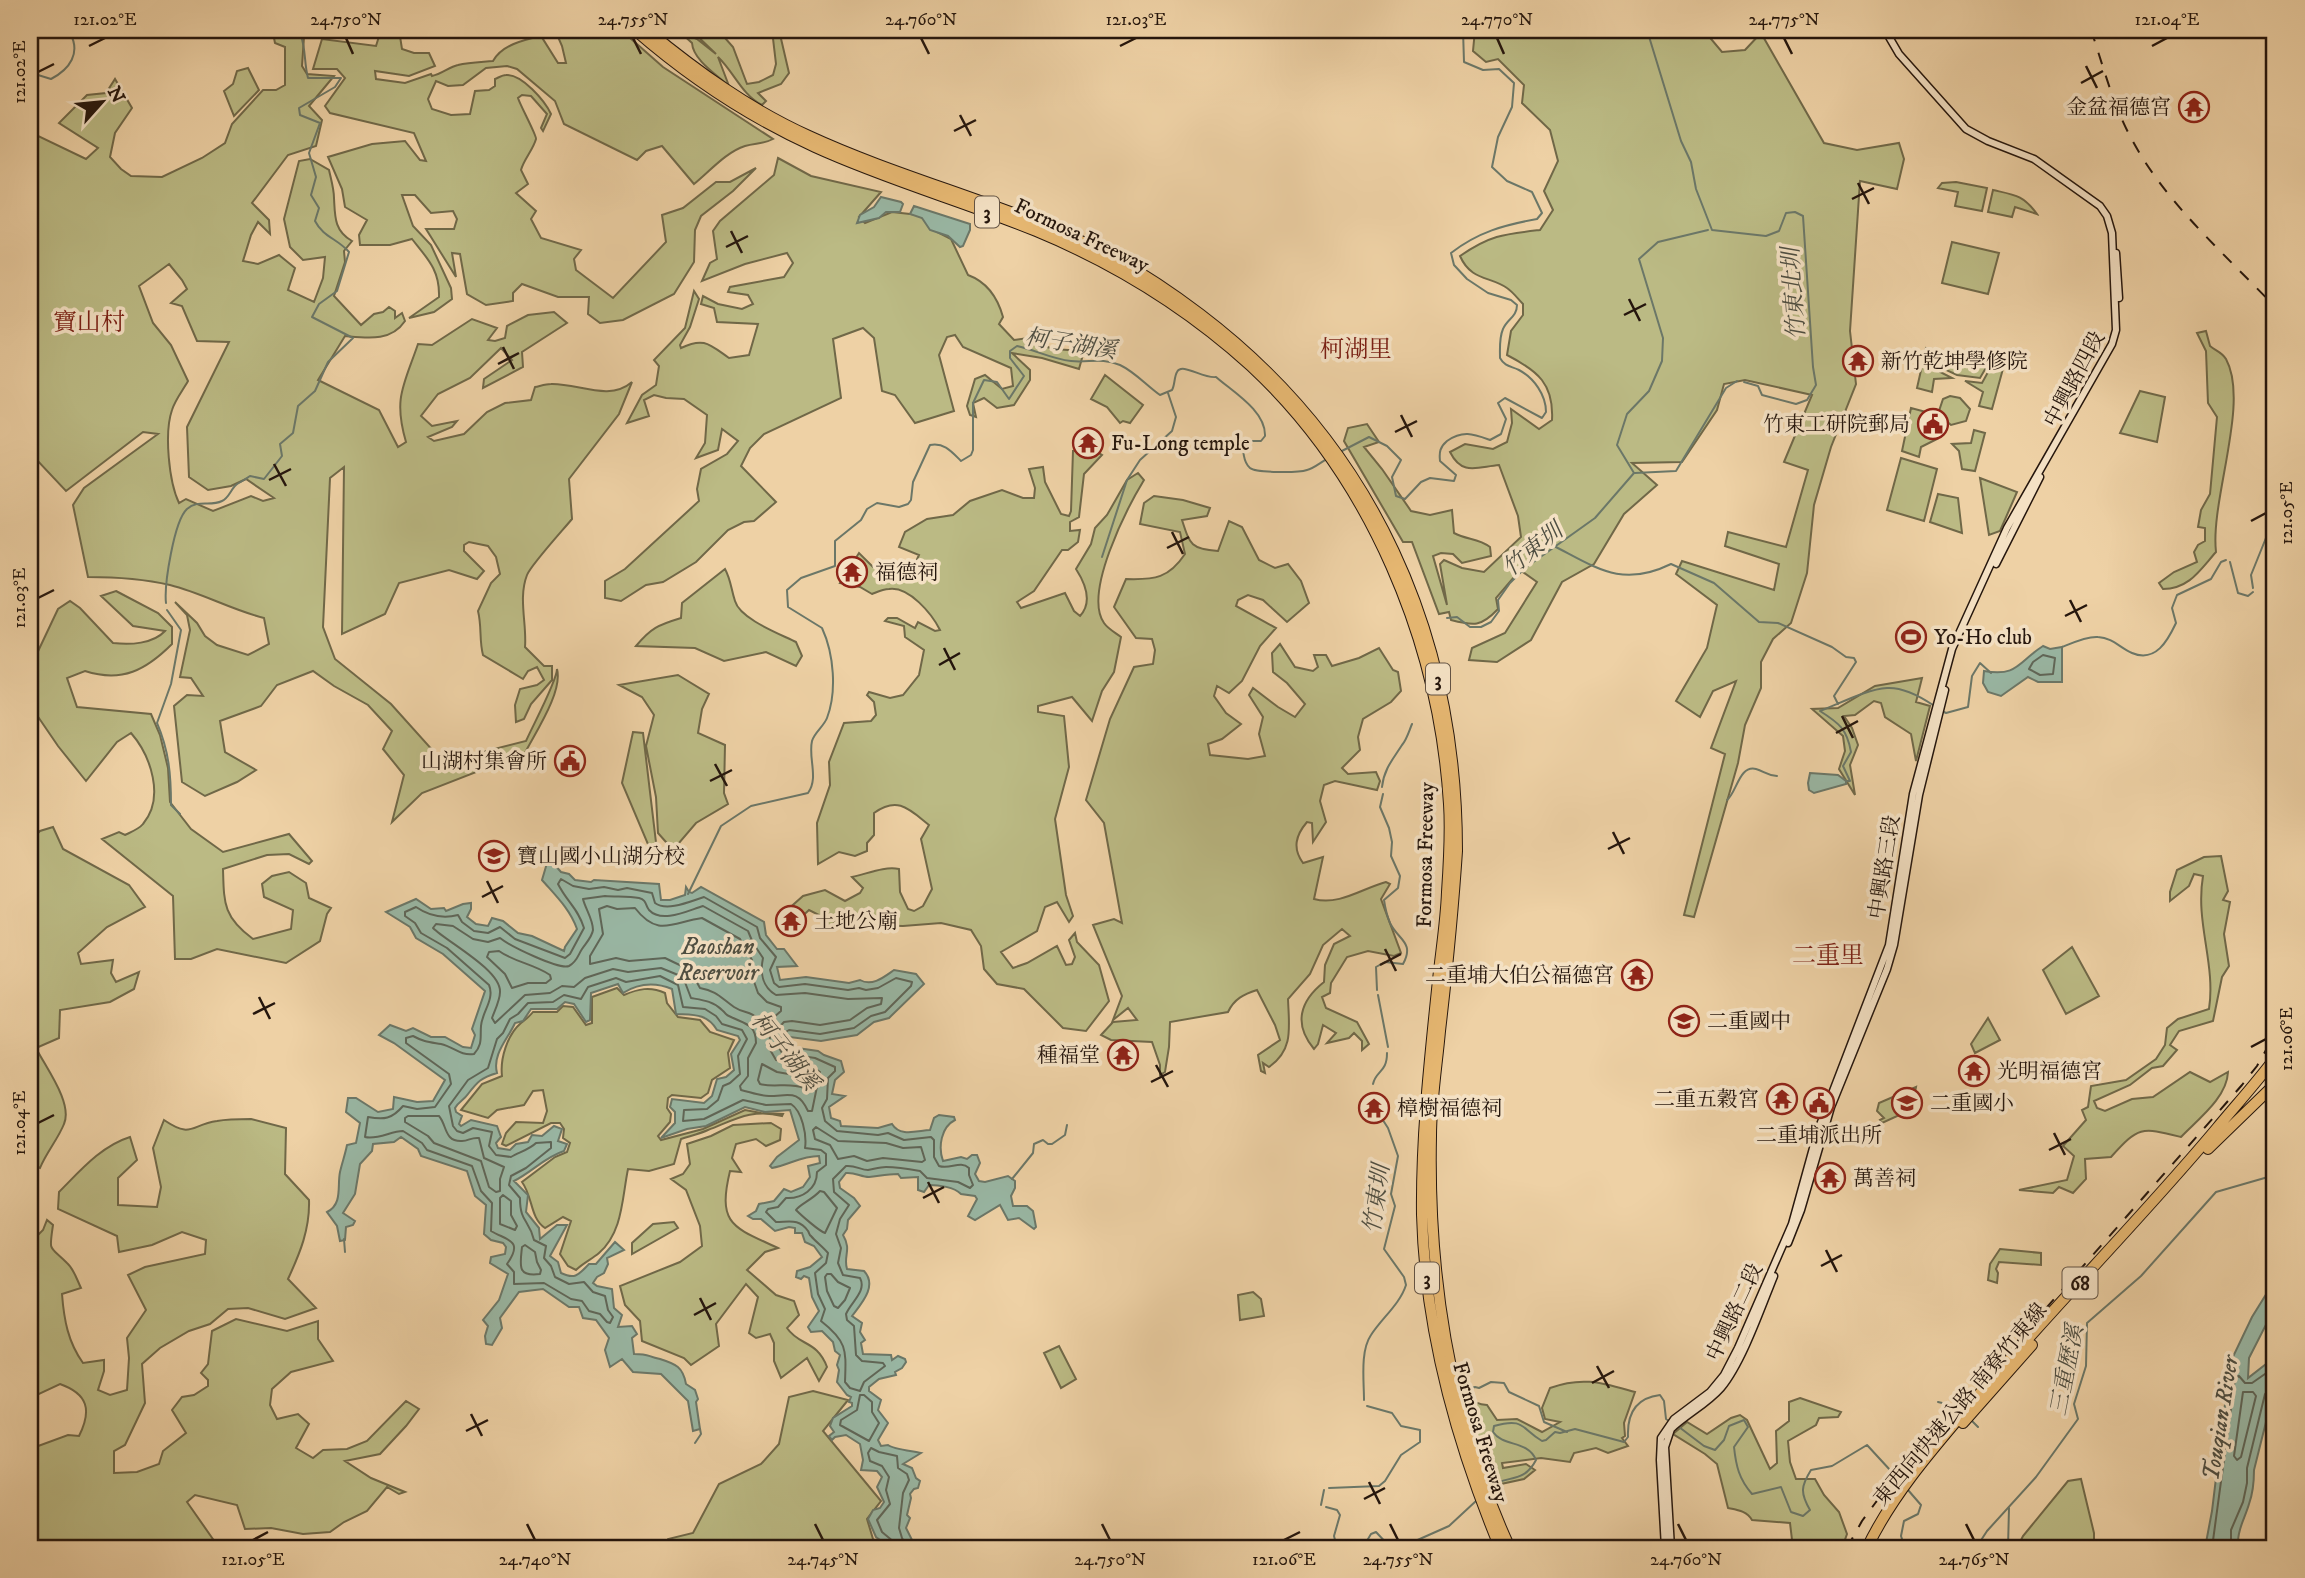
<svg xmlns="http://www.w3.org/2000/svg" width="2305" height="1578" font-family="'IM FELL DW Pica','Noto Serif TC',serif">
<rect width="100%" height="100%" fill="#eed1a5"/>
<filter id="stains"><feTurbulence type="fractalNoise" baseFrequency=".00286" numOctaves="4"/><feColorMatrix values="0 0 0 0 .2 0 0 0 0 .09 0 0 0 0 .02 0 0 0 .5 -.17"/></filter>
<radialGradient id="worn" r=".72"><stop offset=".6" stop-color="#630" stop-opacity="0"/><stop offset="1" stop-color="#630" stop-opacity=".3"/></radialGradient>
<!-- green -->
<path fill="#bbba84" stroke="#706848" stroke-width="2" fill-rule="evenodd" d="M276 30H296L304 37 302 66 307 74 334 76 309 106 322 120 316 146 288 155 252 203 269 220 270 234 258 222 251 235 243 261 258 264 279 255 295 268 288 290 314 302 323 278 325 257 303 260 290 247 284 219 299 161 310 159 329 170C331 179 334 189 334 198 335 216 334 231 352 241L344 251 345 262 334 296 361 325 374 314 383 312 389 307 395 311V318L402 313 405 321C391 342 367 338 345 336L318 380 379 410 398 447 406 442C393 398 404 385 418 344L432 345 472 319 497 328 488 340 495 341 505 338 507 326 528 315 554 312 567 323 522 352 523 367 483 388 484 379 512 360 501 348 470 378 438 394 421 416 432 426 457 421 452 427 428 437 434 441 464 434 487 412 505 403 531 400 535 387C540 386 546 384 551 384 578 383 609 402 632 382L619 414 569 479 572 519C562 531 531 565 527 575 518 598 527 624 525 647L544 666H552V680L531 704 524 719 516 722 515 705 520 689 537 685 544 680 537 667 528 671 523 679 483 655C479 640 482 627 478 611L491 583 500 574 496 557 488 546 469 542 464 545V551L484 571 477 579 449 570 399 583 385 614 342 634 344 467 330 478 323 627 335 659 391 704 443 762 526 741C532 727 557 681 557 669 563 692 535 733 525 753L422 793 392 822 404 775 383 749 392 731 368 705 334 686 313 671 277 685 261 706 220 721 225 752 256 770 237 782 205 796 182 782 174 706 187 695 203 696 191 678 180 677 190 630 187 615 175 602 197 623 205 636 217 645 248 655 269 644 264 618C232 610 202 593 170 585 144 579 114 577 88 577L73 505 84 488 158 434 143 432 66 491 36 459 30 460V132L86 159 98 148 59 123 87 95 106 93 115 79 132 108 115 133 110 157 121 169 131 176 162 177 202 158 225 143 232 124 263 90H276L285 85V47L275 43 273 33ZM169 264 182 280 187 289 171 303 182 306 197 341 229 342 187 427 189 477 208 490 231 486 246 479 274 498 263 501 251 496 213 511 186 499 179 503C169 482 164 433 172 410 175 400 183 390 188 381L171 345 153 323 139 286Z
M381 30H399L402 49 414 53H429L435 66 409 76 375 71 376 79 405 83 431 74 432 76C442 74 449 67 458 65 469 62 482 62 493 61 502 45 523 40 541 36L558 63H566L562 46 555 30H621L663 67 773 139C764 144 755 143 745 146 726 152 709 172 694 184L662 146 646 151 637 160 564 124 555 101 517 69 507 66 486 68 463 85 448 86 436 81 428 99 432 109 451 115 470 114 475 91 489 90 495 86V79C498 78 502 75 506 75 522 74 545 101 551 114L543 131 541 128 547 114 531 96 522 95 518 98C520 105 537 136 536 139 533 150 524 159 521 170L528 184 516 193 536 211 531 219 541 238 581 250 574 259 576 270 613 298 666 242 662 215 683 208 716 182H730L756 168 733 191 701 216 695 230 694 262 674 294 623 320 600 323 588 314 589 297H558L522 284 513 293V301L486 305 467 294 460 254 452 253 456 277 426 229H454L457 219 453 211 431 213 415 195H402L413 226 431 245 451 288 452 299 434 312 409 318 439 297C440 270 427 258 412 239L390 245H360L359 235 367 220 345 207 342 189 328 157 372 144 405 141 420 160 426 161 414 133 330 113 325 106 345 78 337 69H313L322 39 376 46Z
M691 30H718L733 47 747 84 759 82 773 75 776 64 772 30H779L789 73 781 84 758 93 766 101 762 105C742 95 734 72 718 57L729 86C717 75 693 60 692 43L680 32 697 39 716 54Z
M1475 30H1709L1706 33 1722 52 1745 50 1761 33 1824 143 1857 150 1899 143 1904 159 1897 189 1860 181 1850 331 1856 384 1831 447 1814 505 1807 573 1791 623 1773 639 1761 662V688L1745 725 1738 763 1694 917 1684 915 1725 754 1711 748 1736 681 1713 691 1700 717 1676 701 1707 648 1717 605 1676 574 1682 561 1774 590 1779 564 1725 546 1728 532 1786 547 1808 470 1784 462 1812 395 1745 380 1724 384 1717 410 1682 462 1632 463 1657 485 1624 514 1594 564 1562 582 1531 640 1497 662 1469 660 1472 648 1505 633 1537 582 1520 570 1496 598 1498 609C1481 627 1474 626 1451 620L1449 612 1439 614 1412 542H1403L1344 441 1348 428 1367 424 1379 442 1364 447 1382 469 1411 511 1430 515 1452 510 1454 533C1467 540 1478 538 1490 547L1491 556 1462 563 1453 554 1441 553 1433 556 1447 605 1440 564 1444 560 1462 568 1484 572 1521 537 1518 516 1499 465C1477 467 1462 476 1450 452L1465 444 1493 449 1507 442 1512 423 1511 409 1539 429 1552 420C1554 384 1538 371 1507 355L1511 331 1523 315V304C1518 299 1513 292 1507 288 1490 276 1471 281 1460 256 1490 235 1504 234 1540 230L1553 210 1544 191 1558 161 1550 130 1522 103 1524 85 1498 59 1486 62 1473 51Z
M248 68 259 90 234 116 224 91 233 84 237 71Z
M778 158 811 176 881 192 859 217 865 223 892 212 919 215 937 232 951 239 968 275C987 282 998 299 1003 317L999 324 1014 340 1028 338 1052 349 1084 351 1079 369 1042 358 1012 353 1030 370V380L1014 405 997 408 984 398 973 403 976 417 970 415 967 406 975 379 985 375 1002 389 1013 386 1011 368 963 347 955 335 947 337 939 355 954 411 915 423 895 395 882 391 874 338 863 328 833 339 841 398 764 434 750 448 741 466 776 502 754 521 744 522 728 530 696 562 663 582 646 585 621 601 605 598V581L625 569 699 501 697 489 701 469 727 454 738 441 722 429 718 450 696 458 705 443 707 415 684 399 666 398 654 395 644 400 649 416 627 423 642 395 656 385 659 366 654 360 685 328 694 291 699 299 690 327 680 345 681 348C704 337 709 344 729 358L749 355 758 324 717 322 714 308 701 304 703 296 718 304 742 309 753 304 748 295 728 292 730 287 784 277 793 263 787 253 745 264 702 281 710 263 717 259 713 231 720 221 774 175Z
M1956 182 1987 188 1982 211 1955 206 1958 192 1938 188 1942 183Z
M1993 190C2015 195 2023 195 2037 214L2015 207 2012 217 1988 212Z
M1952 242 1999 253 1988 294 1942 283Z
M2206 331 2210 346C2216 351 2222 352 2226 359 2250 403 2210 500 2216 552 2200 570 2189 589 2163 589L2159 583 2174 572 2197 562 2194 552 2198 545 2205 541V528L2198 527 2201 510 2210 494 2217 417 2208 403 2206 351 2197 333Z
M1926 348 1940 352V372L1952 378 1934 379 1932 392 1917 388Z
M1946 352 1987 361V366L1980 378 1957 375 1944 369Z
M1993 363 2004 365 1992 409 1979 406 1983 392 1965 381 1982 383Z
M1105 375 1143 405 1130 423 1123 421 1120 423 1107 407 1091 399Z
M2140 391 2165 397 2157 442 2120 433Z
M1950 396 1960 398 1970 409 1966 421 1951 425 1938 414 1943 399Z
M1911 408 1926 412 1923 428 1937 439 1921 447 1919 457 1902 451Z
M1974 430 1985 433 1975 471 1962 469 1959 451 1952 444 1971 443Z
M1082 450 1097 452 1102 455 1084 474 1079 517 1070 522V531L1080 530 1078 542 1068 550H1062L1034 591 1017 602 1021 608 1065 593 1074 611 1080 616C1093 602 1085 583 1076 569L1091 544 1095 528 1107 515 1127 480 1138 473 1144 480C1127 508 1083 593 1104 623 1108 629 1116 633 1121 637L1114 672 1102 691 1092 721 1072 697 1038 706V712L1064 716 1069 767 1055 819 1066 895 1073 916 1069 922 1057 902 1045 907 1037 931 1001 952 1013 968 1027 963 1057 946 1066 965 1072 964 1075 957 1069 940 1075 933 1077 942 1099 965 1109 1001 1086 1031 1063 1028 1024 989 997 984 984 969 981 946 971 930 941 923 903 926 865 925 838 919 829 928 823 917 809 910 795 923 791 921 785 912 803 896 825 890 845 901 860 893 863 888 852 877C867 874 884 866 899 869L900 892 908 909 914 911 923 906 932 889 921 839 929 825C909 809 898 796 874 813V835L867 843V851L855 856 839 852 818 864 817 823 830 785 829 762 844 723 871 721 876 715 874 702 867 695 869 692 890 698 903 695 919 675 924 650 905 637 904 626 885 621 888 618H897L915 628 918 622 935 631 940 630C932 614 909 586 889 589 883 589 877 592 872 594L860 587 840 583 859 553 873 567 914 566 919 555 899 547 905 532 927 519 953 515 970 501 1002 490 1023 498H1034L1035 488 1029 469 1043 467 1045 482 1061 514 1069 516 1071 511 1073 451Z
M1901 458 1937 469 1924 521 1887 510Z
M1980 478 2017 492 2000 531 1989 535Z
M1938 494 1958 498 1962 533 1930 522Z
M1154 496 1183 500 1210 508 1207 516 1182 520C1190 545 1191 549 1218 551L1229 521 1242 527 1259 560 1275 568 1288 564 1301 581 1309 603 1287 622 1263 600 1248 595 1238 600 1236 606 1276 628 1260 646 1242 681 1229 693 1217 686 1214 696 1226 713 1241 724 1222 739 1208 744 1210 755 1248 759 1265 756 1259 734 1263 717 1249 695 1253 688 1278 707 1295 717 1305 704 1287 683 1273 672 1272 653 1280 644 1295 667 1313 671 1318 667 1314 655H1326L1332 666 1359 658 1379 648 1393 670 1398 672 1401 691 1391 702 1363 719 1358 737 1360 750 1342 768 1348 774 1376 772 1380 781 1377 790 1335 781 1324 785 1320 801 1326 822 1313 842 1312 823 1307 822C1296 835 1292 848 1303 863L1323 857 1314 899C1339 906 1363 888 1386 882L1390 884 1381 899 1401 953 1394 956 1368 951 1347 957 1331 983 1330 993 1322 997 1326 1008 1357 1022 1369 1044 1362 1050V1041L1354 1033 1349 1038 1327 1043 1336 1033 1323 1025 1318 1044 1314 1049C1293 1024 1300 1001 1324 982L1325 965 1334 944 1350 936 1342 929 1323 945 1310 974 1288 999C1289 1027 1294 1050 1269 1067L1263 1063 1265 1073 1261 1071 1258 1055 1280 1040 1275 1025 1257 990C1244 994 1234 999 1228 1012L1170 1022 1169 1047 1165 1072 1160 1075V1065L1152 1042 1111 1040 1101 1035 1113 1022 1137 1020 1128 1008 1113 1020 1122 996 1093 925 1114 919 1122 923 1104 823 1086 800 1110 719 1134 667 1153 664 1155 650 1152 639 1136 638 1114 607 1126 579C1155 580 1169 578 1185 554L1180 532 1140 524 1144 503Z
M725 569C731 580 731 589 735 601 740 619 780 634 796 642L802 656 796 666 766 652 724 661 695 648 636 646C651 628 658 625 681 618L682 603Z
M116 591 158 613 172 627V644C146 670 122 683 85 671L67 678 77 707 151 714 160 735 168 768 170 802 191 829 223 852 289 834 312 861 309 864 289 854 267 855 223 869C224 903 223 917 253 939L291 929 293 910 264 897 262 884 272 876 289 872 306 883 309 898 331 908 327 914 320 941 286 963 217 949 191 959H175L173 896 102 839 119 832 125 835C131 832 139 829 143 824 165 798 151 756 131 733L117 742 86 781 58 746 30 705V697L35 685 32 664 58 609 70 601 80 608 113 643C130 645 153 644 165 631L133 626 101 596Z
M678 675 709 694 702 709 698 733 725 745 724 793 728 804 696 823 673 850 658 833 656 797 646 746 654 715 642 697 619 685Z
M1922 678 1916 702 1930 706 1916 761 1911 734 1885 717 1881 703 1874 701 1855 715 1844 716 1852 728 1858 745 1850 765 1855 795 1839 769 1845 751 1843 736 1812 709 1838 708 1875 686Z
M633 732 643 733 657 851 650 849 622 783Z
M53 827 63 849 129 885 145 907 107 927 78 953 81 964 113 960 111 973 116 982 139 972 134 989 110 1002 60 1010 59 1038 36 1048C46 1068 73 1103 64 1124 58 1139 46 1153 40 1168L30 1164 34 1133 33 1116 30 1113V841L40 831Z
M2221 856 2228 891 2223 900 2230 902 2224 934 2229 966 2222 977 2213 1021 2179 1031 2170 1045 2177 1050 2163 1066 2152 1068 2130 1085 2094 1101 2097 1108 2105 1111 2132 1099 2153 1097 2190 1072 2210 1082 2228 1072C2227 1098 2197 1120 2181 1137 2141 1127 2139 1126 2111 1157L2085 1159 2086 1179 2073 1193 2059 1187 2053 1193 2019 1190 2067 1180 2074 1156 2063 1146 2086 1120 2082 1110 2088 1107 2091 1086 2126 1080 2156 1059 2165 1045 2167 1028 2178 1019 2209 1009C2216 964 2195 923 2203 876L2194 874 2189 886 2170 901V892L2177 870 2204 857Z
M2072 947 2099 996 2066 1014 2043 970Z
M617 988 624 995C638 989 650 986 665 993L667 1003 678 1017 700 1020 710 1032 734 1040 728 1053 730 1068 712 1080 708 1093 701 1098 672 1095 668 1098 667 1108 671 1114 670 1122 658 1136 661 1140 703 1129 745 1110 761 1113 783 1114 782 1116C752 1108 734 1120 708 1130 699 1134 690 1136 681 1139L674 1164 649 1171 628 1169C622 1198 623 1232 599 1253 592 1259 583 1263 576 1270L568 1266 560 1254 571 1221 563 1217 545 1228C530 1218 533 1197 522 1182L555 1157 567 1152 570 1143 563 1138 564 1129 560 1123H551L506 1146 502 1144 506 1133 516 1122 543 1123 547 1111 543 1090 533 1091 524 1105 497 1110 488 1118 461 1110 482 1084 502 1076C500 1059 507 1035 521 1023 526 1019 529 1017 533 1012H557L563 1006 573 1007 586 1025 592 1023V997Z
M1988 1018 2000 1040 1975 1053 1971 1044Z
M1916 1087 1915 1092 1920 1100 1917 1107 1882 1123 1880 1120 1884 1118 1877 1111 1879 1103Z
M251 1119 286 1128 285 1174 309 1200C310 1229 300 1253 288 1279L316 1308 285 1319 248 1308 228 1309 210 1324 189 1331 160 1348 142 1364 145 1403 125 1445 114 1451V1473L137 1472 159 1464 163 1451 186 1433 172 1410 182 1397 194 1395 208 1386V1380L201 1373 208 1364 212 1331 236 1319 287 1331 318 1321V1339L333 1361 291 1372 272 1389 270 1405 277 1419 298 1414 309 1424 296 1448 313 1458 323 1450 347 1449 367 1441 406 1401 419 1409 406 1426 380 1454 345 1461 371 1478 405 1492 399 1494 387 1487 367 1511 344 1522 330 1532 303 1534 271 1528 245 1529 237 1505 195 1495 187 1502 215 1542 224 1548H30V1449L68 1435 79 1436C92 1410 88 1394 60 1384L39 1394 30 1390V1243L43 1230 47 1220 53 1225C49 1253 49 1245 67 1263 74 1269 77 1280 81 1288L62 1294C64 1320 68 1342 83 1363L104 1360V1371L98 1390 110 1395 127 1390 129 1358 127 1338 146 1310 128 1275 145 1267 205 1254 206 1240 182 1232 152 1245 119 1252 117 1236 58 1209 59 1192C80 1171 101 1146 130 1137L137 1160 118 1178V1205L157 1207 161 1187 153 1148 164 1120C192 1139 190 1125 217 1121 228 1119 240 1119 251 1119Z
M771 1123 781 1129 780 1140 766 1146 756 1139 736 1144 732 1158 741 1172 730 1171C717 1225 733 1227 778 1248L765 1252 747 1270 776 1295 794 1301 799 1315 787 1328C799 1346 817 1340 827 1367L819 1381 807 1358 781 1378 774 1361V1343L770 1334 756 1338 749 1333 758 1297 746 1284 716 1324 719 1346 691 1365 684 1358 642 1341 640 1321 625 1305 620 1286 680 1262 702 1246 700 1226 686 1190 671 1179 683 1174 690 1164 687 1144 711 1136 733 1125Z
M674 1222 678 1228 632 1254V1243L653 1224Z
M2000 1249 2041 1253V1265L1999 1262 1996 1269 1998 1273 1997 1283 1988 1280 1990 1264Z
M1253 1292 1261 1299 1264 1316 1240 1320 1238 1295Z
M1059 1346 1076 1379 1061 1388 1044 1353Z
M1454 1366H1456C1463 1384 1465 1404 1487 1405L1497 1420 1517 1419 1542 1432 1560 1422 1545 1419 1542 1408 1550 1388C1583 1376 1602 1383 1635 1392L1624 1423 1625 1436 1622 1438 1628 1446 1608 1453 1596 1448 1574 1453 1570 1462 1541 1458 1502 1463 1503 1468 1526 1464 1535 1470 1524 1479 1487 1487Z
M813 1391 848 1400 823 1431 881 1501 867 1519 873 1539 884 1548H663L668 1539 693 1533 719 1484 761 1464 779 1444 789 1397Z
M1800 1398 1841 1412 1838 1417 1819 1418 1816 1425 1788 1441 1790 1462 1796 1479H1815L1824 1495 1839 1512 1847 1534 1842 1548H1793L1790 1523 1752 1520C1747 1511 1738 1510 1728 1508L1717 1464 1705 1454 1673 1434 1687 1422 1707 1434 1731 1418 1740 1415 1747 1420 1770 1469 1777 1463 1776 1431 1789 1421V1402Z
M2081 1479 2094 1533V1548H2017L2023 1536 2068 1481Z"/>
<!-- water -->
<path fill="#99b7a4" stroke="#6b7768" stroke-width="2" d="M881 197 901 202 903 204 900 212H886L879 218 857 223 860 215 874 207Z
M914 206 970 224V230L963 246 960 247 948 236 930 230 922 218 910 214Z
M2043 646 2050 649 2062 647V682H2038L2028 677 2001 696 1988 692 1983 683 1984 671C2018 677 2018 662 2043 646Z
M1810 773 1838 775 1846 781V784L1814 793 1809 790 1808 783Z
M547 863 554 864 561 872 569 874 575 880 591 882 594 880 659 884 661 900H670L685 895 686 887 689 892 692 893 701 887 764 922 766 935 777 949H784L797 966 777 967 780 980 806 977 849 983 860 980C872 987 884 977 894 970L916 974 924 984 889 1018 874 1022 857 1035 821 1041 790 1037 783 1046 818 1051 824 1055 841 1061 844 1072 835 1080 832 1094 845 1096 829 1107 831 1118 840 1121 841 1126 878 1128 892 1124C900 1137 916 1131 930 1130L934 1118 939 1115 954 1117 955 1120C941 1127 938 1147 943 1161L961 1157 967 1159 972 1155H977L980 1163 975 1174 979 1181 985 1182 1008 1176 1015 1181V1188L1011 1196 1013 1206H1027L1033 1211 1036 1227 1034 1229 1019 1218 1008 1220 1000 1205 975 1220 968 1216 977 1199 975 1196 961 1194C954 1187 939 1185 929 1185L924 1192 918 1190V1177L901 1178 898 1174C887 1174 879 1176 869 1177 861 1177 855 1172 846 1173L839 1182 840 1188 854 1198 860 1206 848 1220 847 1229 843 1235C852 1250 843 1256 847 1269L864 1271C878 1286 861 1304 852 1316L862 1323 860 1332 865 1340 861 1343 863 1354 891 1355 892 1360 898 1356 905 1359 906 1362 902 1368 895 1372 896 1375 879 1379 869 1387V1391L881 1400 878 1410 888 1423 878 1440 881 1446 888 1445C893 1449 912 1451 921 1453L903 1464 912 1468 916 1478 920 1481 918 1488 914 1489 910 1494 911 1498 907 1515 910 1518 906 1528 915 1546 922 1547 920 1548H891L876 1537 868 1519 873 1510 880 1508 884 1502 877 1487 882 1477 877 1471 861 1470 863 1460 860 1444 846 1435 835 1437 832 1440 829 1436 834 1432 830 1426 833 1418 852 1406V1403L849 1402 851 1397 847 1395 837 1382 839 1370 837 1365 840 1355 835 1351 833 1342 822 1331 811 1332 808 1327 819 1311 812 1297 809 1278 804 1276 801 1279 796 1277 797 1271 810 1267 822 1257 814 1246 805 1242 802 1233H795V1228L789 1227 775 1231 761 1219H753L748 1216 756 1211 759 1204 774 1201 784 1189 791 1192 803 1187 810 1177 808 1166 820 1163 819 1156C801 1156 789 1165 772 1168L770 1166 777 1157 799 1140 790 1110 765 1112 745 1107 706 1126 687 1129 661 1138 675 1123V1112L670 1107 672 1099 704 1103 712 1096 717 1079 726 1077 734 1070 731 1054 740 1040 738 1036 717 1030C707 1013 693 1015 676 1014L672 989C655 982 639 983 623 993L618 984 591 993 590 1020 586 1022 574 1004 565 1002 557 1009H531L523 1021 515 1023C508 1039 492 1054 497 1073 481 1078 478 1081 468 1094 464 1100 459 1101 455 1108L456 1112 462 1116 459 1124 461 1126 471 1120 497 1126 501 1137 496 1143 498 1148 510 1150 516 1144 528 1142 532 1135 542 1136 554 1126 562 1129 558 1141 567 1144 564 1151C545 1157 532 1172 514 1181L528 1195 526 1212 539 1228 540 1239 557 1225H567L550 1256 558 1262 561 1273C576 1280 579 1274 589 1264H596L615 1242 624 1250 607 1258 608 1264 604 1273 597 1277 593 1283 597 1286 612 1289 614 1308 622 1315 618 1327 632 1326 637 1334 632 1338 634 1354C650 1354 646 1356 660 1359 676 1364 683 1367 686 1384L695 1390 698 1399 696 1402 700 1429 693 1431 688 1401 661 1374 633 1372 622 1359 610 1367 605 1350 609 1338 596 1320 583 1318 579 1307H569L543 1289 519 1292 500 1318 502 1328 492 1345 486 1344 485 1336 488 1326 483 1320 499 1300 508 1274 490 1263 491 1257 505 1254 506 1247 503 1243 491 1240 484 1234 486 1205 475 1196 467 1171 421 1156 418 1149 401 1137 394 1142 373 1144 372 1151 360 1164 355 1194 343 1213 355 1221 353 1225 346 1227 345 1240 340 1241 337 1226 327 1212C343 1204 337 1186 340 1172 342 1163 345 1155 347 1145L356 1143 360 1123 346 1112 348 1098H356L378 1112 393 1109 394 1097 417 1102 433 1101 445 1080 394 1043 379 1035 390 1025 406 1031 413 1028 431 1037H445L463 1047 471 1048 475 1035 472 1029 485 991 443 954 416 938 410 927 386 912 416 899 431 909 444 908 446 911 463 904 471 903V909L467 917 476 924 488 926 492 918 503 921 518 933 532 936 564 951 565 947 577 929C570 909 555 895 542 880Z
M2275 1280V1307L2249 1358 2248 1378 2275 1357V1386L2254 1470C2254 1481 2253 1493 2249 1504 2245 1518 2238 1528 2238 1542L2242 1548H2205L2212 1511 2230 1363 2252 1317Z"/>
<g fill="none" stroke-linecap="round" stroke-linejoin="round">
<!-- shore -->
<path stroke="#5f6658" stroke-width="2" d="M2043 655 2055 658 2053 674 2040 675 2029 669 2033 662Z
M561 879 573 886 589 889 604 887 618 890 627 888 652 893 655 903C667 912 691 901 704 897L757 927 760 938 776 957 770 970 774 983 779 987 805 984 848 990 859 988 866 990 878 988 896 978 912 982 911 986 885 1012 871 1016 854 1028 820 1034 789 1030 784 1033 777 1044 782 1053 815 1058 835 1067V1071L828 1078 827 1099 822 1108 825 1121 837 1131 878 1135 888 1133 904 1140 931 1137 934 1140V1157L939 1166C950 1170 960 1160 969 1168V1175L973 1185 970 1188 958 1182 927 1178 920 1171C909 1169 897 1167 886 1167 880 1167 874 1169 868 1170 861 1170 855 1165 846 1166L833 1179 834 1192 849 1205 840 1219 836 1234 841 1248 838 1263 843 1275 860 1278C867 1291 851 1302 846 1314L847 1320 854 1326 856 1355 862 1361 883 1363 885 1366 864 1382 860 1391 850 1388 845 1382C846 1351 848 1342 821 1321L825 1309 818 1294 815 1273 826 1263 828 1253C822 1246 816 1242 811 1236 809 1235 809 1232 808 1231 799 1218 789 1222 776 1222L766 1212 768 1209 778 1207 786 1198C802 1199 817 1189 817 1172L826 1165V1154L821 1150 805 1148C807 1135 802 1111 791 1104L766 1105 743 1100 704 1119 683 1121 684 1110 707 1109 718 1100 723 1086 730 1083 740 1074 738 1056 747 1039 742 1030 722 1024 716 1016 705 1009 683 1007 678 985 660 976 626 982 616 978 588 987 581 999 564 995 553 1002 528 1003 518 1014 510 1019 503 1033 497 1039 488 1068 468 1080 449 1106 453 1126 457 1131 463 1133 473 1128 492 1132 489 1146 496 1155 511 1157C520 1152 530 1149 536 1143L551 1142V1148L526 1168 511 1176 509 1185 520 1198C520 1223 529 1219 534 1240L546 1246 544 1258 551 1266 555 1277 569 1284 584 1282 593 1292 605 1296 608 1310 613 1317 610 1323 607 1322 600 1314 589 1311 582 1301 571 1299 544 1283 514 1284V1272L507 1264C525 1239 505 1240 491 1231L492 1203 481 1191 472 1166 427 1150 422 1143 403 1131C391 1131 378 1140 365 1137L368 1117C384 1120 392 1119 403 1106L417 1109 435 1107 451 1084 449 1074 406 1043V1038L413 1036C424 1042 429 1042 441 1044 454 1047 460 1056 474 1054 483 1044 480 1037 481 1026 482 1012 495 999 489 985L447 948 421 933 415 923 405 916V912L416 907C429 916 442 919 458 915L462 922 474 931 488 933 500 927 515 939 565 958 570 954 584 928C578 908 567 902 558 884Z
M605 896C616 897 628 896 639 898 647 900 645 905 649 910 662 924 689 910 703 906L748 931 753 943 763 958C760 972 762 987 776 995L805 993 848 999 882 998 881 1004 867 1008 850 1020 820 1025 792 1021 784 1022 770 1037 769 1048 776 1060 812 1066 820 1072 812 1111H808C798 1089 789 1096 769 1096 760 1096 750 1092 741 1090L740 1086 748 1076V1058L756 1043C756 1024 745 1024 731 1017 724 1014 728 1015 722 1010 713 1001 702 1000 691 998L683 977 661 968 628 972 613 969 585 978 574 987 562 986 550 993 525 995 495 1023 492 1018C495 1010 500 1000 500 992 501 970 447 942 433 928L436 924 453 926 473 939 488 942 500 938C510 946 559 970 569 966 577 962 578 955 582 949 586 943 592 937 593 930 593 919 585 908 583 899Z
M607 906 617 909 635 908C658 938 673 922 702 918L740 939 752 960 751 973 758 993 767 1002 781 1007V1011L766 1024 763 1025C750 1008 746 1015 734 1007 721 998 717 991 700 988L690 970 665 958 629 961 616 958 590 964V956L603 934 599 909Z
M499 951C514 962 534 964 550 975L551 979 546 983H528L512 988 505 974 487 957 489 952Z
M762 1064 777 1072 806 1077 807 1086 804 1088C789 1082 775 1088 760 1084L758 1080Z
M408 1116H439C447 1125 444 1142 462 1141 469 1141 471 1137 479 1138L484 1158 504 1167 500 1179V1191L496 1192 489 1187 481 1161 434 1143 428 1136 405 1122V1118Z
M816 1127 838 1141 886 1143 903 1148 921 1147 925 1160 922 1162 883 1158 867 1161 854 1156 838 1159 830 1145 815 1139 813 1130Z
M820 1191 824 1192 837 1208 825 1233C819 1231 801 1215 796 1210 799 1205 813 1199 820 1191Z
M503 1195 511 1201V1215L517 1226 515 1230 500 1224V1198Z
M525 1245 535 1252 537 1262 541 1270 540 1274C517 1277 520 1266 522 1247Z
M827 1274H831L838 1282 850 1288 845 1300 838 1308 834 1306 827 1291 825 1277Z
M2243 1392H2253L2256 1396 2241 1457 2237 1460 2234 1456Z
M860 1395H864L872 1402V1412L879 1423 869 1441 840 1425 841 1420 857 1410Z
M895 1548 894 1542 882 1532 877 1520 890 1504 886 1490 889 1477 882 1466 870 1461 868 1453 871 1448 879 1452 897 1456 898 1468 907 1474 909 1480 903 1493 899 1528 902 1538 908 1548
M2212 1548 2235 1378 2239 1376 2245 1383H2252L2275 1367
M2233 1548 2231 1543V1530L2243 1502 2247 1483V1468L2265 1394 2269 1389 2275 1388"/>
<!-- stream -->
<path stroke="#6b7768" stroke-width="2" d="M1647 30 1681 141 1691 162 1696 189 1712 230 1766 236 1779 231 1786 213 1795 212 1803 216 1813 367 1816 385 1807 400 1796 404 1762 395 1758 386 1744 382
M30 69 38 75 51 79C70 69 81 53 70 33L62 30
M1338 453 1369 437 1387 446 1401 460 1392 477 1396 496 1405 499 1421 482 1430 478 1454 481 1456 475 1440 461C1439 452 1440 447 1447 441 1463 430 1473 434 1490 440L1501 434 1506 419 1498 403 1505 398 1542 418 1546 412C1546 395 1534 378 1519 370 1511 366 1505 367 1500 358 1500 349 1499 338 1503 329 1507 319 1517 317 1517 305L1511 300 1488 293 1467 279 1454 265 1451 253C1478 232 1504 225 1537 219L1542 213 1532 192 1507 181 1492 167 1498 137 1512 107 1514 83 1499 69 1483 70 1464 62 1463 30
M1634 473 1617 445 1627 414 1649 391 1662 361 1663 338 1639 259 1658 242 1708 230
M1635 473 1676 471 1726 388 1737 381
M1554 546C1597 568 1622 588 1671 564L1714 583 1759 622 1778 623 1832 647 1846 657 1854 658 1856 662 1834 696 1838 704
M1102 557 1127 480 1140 460 1172 431 1176 417 1168 393
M2230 562 2238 593 2248 596 2253 592
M2253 588 2251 575 2270 528 2275 523
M166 603C164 585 174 521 187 509 198 499 210 507 222 501 229 498 231 489 236 485 240 482 246 479 250 476L264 479 282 456 280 444 293 433 298 406 315 391 328 362 353 338 312 317 319 304 337 291 349 252C338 239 323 237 315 221L319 208 311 195 316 177 309 153 320 123 300 115 299 108 335 87 341 78H308C304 63 306 50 301 36L289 30
M167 610 181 630 171 684 157 723C169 751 171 775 171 805L180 814
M1447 618 1457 617 1470 627H1481L1491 622 1499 611 1498 600 1510 583 1525 568 1595 518 1634 473
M2062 647C2072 643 2087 636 2098 637 2113 638 2120 648 2132 653 2156 663 2168 640 2176 623L2172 608 2177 595 2211 579 2221 562 2226 560
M1942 711 1946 713 1968 707 1972 676 1980 663 1991 673
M1846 781H1850L1843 766 1851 752C1847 729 1839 723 1820 711 1839 704 1867 689 1887 688 1903 687 1921 697 1933 705
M1382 787C1384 769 1393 759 1402 745 1407 739 1409 731 1412 724
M1727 800C1737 792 1739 765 1756 769 1764 771 1766 775 1777 776
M688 894 721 826 751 806 808 793C819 778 808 758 812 741 814 733 824 726 827 718 837 692 834 654 822 628L788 607 787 590 801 578 835 566V541L861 520 867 509 877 503 899 507 908 504 911 500 913 482 930 445C944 442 952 452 961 461L971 455 973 450V403L984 380 997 382 1009 399 1024 376 1010 358V351L1017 346C1035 350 1052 359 1071 361 1089 363 1101 357 1120 365 1135 372 1147 386 1160 395L1172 390C1175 385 1174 377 1177 372 1182 362 1203 379 1216 377 1233 392 1266 411 1265 436L1261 441H1243C1243 450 1243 462 1250 468 1256 473 1298 473 1307 470 1313 469 1321 462 1327 459
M1377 990 1376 967 1385 962 1403 964C1415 942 1398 940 1390 923 1387 916 1385 907 1384 900L1398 888 1400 876 1391 856 1392 842 1389 828 1380 807 1383 794
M1378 995 1388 1047
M1373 1084C1376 1070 1387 1073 1387 1053
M1012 1179 1033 1153 1034 1144 1043 1140 1048 1144H1052L1065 1135 1067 1125
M344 1239 345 1252
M1468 1389 1475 1387 1479 1388 1491 1382 1504 1383 1509 1392 1539 1406 1544 1422 1567 1432
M1364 1400C1364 1381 1360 1351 1371 1335 1382 1318 1400 1304 1406 1285L1404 1277 1384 1249 1395 1206 1391 1194 1398 1156 1388 1128 1379 1114
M1938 1402 1955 1406 1959 1410
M1971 1420 1978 1427
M1679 1427 1704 1446 1715 1450 1724 1440 1729 1426 1744 1420 1748 1427 1734 1447C1736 1466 1739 1479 1752 1494L1781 1487 1791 1512 1803 1516 1810 1510C1800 1493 1801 1486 1811 1470L1832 1466 1867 1445 1902 1483
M695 1443 701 1434 700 1429
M1490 1487C1506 1474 1523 1485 1536 1460 1528 1440 1503 1447 1493 1432L1494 1426C1525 1417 1521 1429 1542 1441L1546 1440 1555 1432 1560 1433 1575 1429 1624 1442 1628 1437C1627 1415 1635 1398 1660 1395L1664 1401 1666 1419 1669 1421
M1329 1488 1379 1486 1385 1481 1401 1455 1420 1442V1430L1401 1426 1392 1413 1367 1406
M1321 1505 1324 1490
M1326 1507 1337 1510 1340 1515 1334 1536 1337 1548
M1368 1548 1365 1544 1371 1534 1376 1532 1391 1548
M1410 1548 1413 1542 1449 1526 1476 1501
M1905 1548 1901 1536 1904 1521 1918 1514 1921 1505 1908 1490
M1976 1548 1987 1531 2036 1477 2078 1419 2074 1404 2086 1366 2087 1323 2141 1276 2216 1192 2275 1175
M2008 1548 2009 1508"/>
<!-- secondary casing -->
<g stroke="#25160d" stroke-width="9">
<path id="secondary" d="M2116 253 2119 298
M1996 564 2040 477
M1788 1243 1801 1210 1831 1107 1887 969 1894 945 1919 795 1945 690
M1665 1548 1660 1460 1661 1438 1674 1419 1710 1392 1724 1375 1738 1348 1792 1224 1818 1130 1889 945 1913 794 1952 649 2007 528 2112 344 2116 330 2112 233 2107 216 2100 206 2034 159 1988 141 1966 129 1899 54 1885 30
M1671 1548 1665 1447 1671 1429C1687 1414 1707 1404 1721 1388 1742 1363 1761 1308 1774 1276"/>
</g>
<!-- highway casing -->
<g stroke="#25160d" stroke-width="12">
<path id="highway" d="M635 30C690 78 749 117 815 147 887 180 963 201 1036 231 1116 264 1187 308 1251 366 1371 478 1439 642 1449 804 1451 833 1449 863 1447 892 1446 921 1441 951 1438 980 1430 1058 1421 1136 1422 1215 1425 1331 1456 1442 1500 1548
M647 30C697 71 749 109 809 136 898 177 994 201 1083 242 1125 261 1163 286 1200 314 1374 446 1457 635 1457 851 1453 911 1447 971 1440 1031 1437 1065 1431 1101 1431 1136 1428 1279 1450 1418 1510 1548
M2208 1149 2275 1084
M1963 1423 2032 1345
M1867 1548C1893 1493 1937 1444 1976 1398 2054 1306 2140 1220 2217 1128 2237 1104 2257 1082 2275 1058"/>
</g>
<!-- secondary -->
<use href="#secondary" stroke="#f4e1c4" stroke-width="6"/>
<!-- highway -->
<use href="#highway" stroke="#e7b872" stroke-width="10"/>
<!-- rail -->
<path stroke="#25160d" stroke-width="2" stroke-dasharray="12 12" stroke-linecap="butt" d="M2091 30C2103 65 2112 102 2130 136 2164 202 2225 254 2275 307
M1847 1548 1862 1521 1876 1502 2242 1085 2257 1066 2275 1034"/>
</g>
<!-- ticks -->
<path fill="none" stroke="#25160d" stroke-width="2.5" d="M346 38 353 54M633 38 641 54M921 38 929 54M1497 38 1504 54M1784 38 1792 54M89 46 105 38M1120 46 1136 38M2152 46 2167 38M2086 66 2097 88M38 72 54 64M2081 83 2103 71M960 115 971 136M954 131 976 120M1858 183 1869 204M1852 199 1874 188M731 231 742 253M726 247 748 236M1629 299 1640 321M1624 315 1646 304M503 347 514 369M498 364 519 353M1401 415 1412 437M1395 432 1417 421M274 464 286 486M269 480 291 469M2251 521 2266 513M1172 532 1183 554M1167 548 1189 537M38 598 54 590M2070 600 2081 622M2065 616 2087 605M944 648 955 670M939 665 960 653M1842 716 1853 738M1836 733 1858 721M715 764 727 786M710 781 732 770M1613 832 1624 854M1608 849 1630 838M487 881 498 903M482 897 503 886M1385 949 1396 971M1380 965 1401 954M259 997 270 1019M253 1014 275 1003M2251 1047 2266 1039M1156 1065 1168 1087M1151 1082 1173 1071M38 1123 54 1115M2054 1133 2065 1155M2049 1150 2071 1139M928 1182 939 1203M923 1198 944 1187M1826 1250 1837 1272M1821 1266 1842 1255M700 1298 711 1320M694 1315 716 1303M1597 1366 1609 1388M1592 1383 1614 1371M471 1414 482 1436M466 1431 488 1420M1369 1482 1380 1504M1364 1499 1385 1488M527 1524 535 1540M815 1524 823 1540M1102 1524 1110 1540M1390 1524 1398 1540M1678 1524 1686 1540M1966 1524 1974 1540M253 1540 268 1532M1284 1540 1300 1532"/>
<!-- icons -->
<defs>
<g id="temple-ring" transform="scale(1.575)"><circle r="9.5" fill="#f4e1c4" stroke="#8f2418" stroke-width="1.5"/><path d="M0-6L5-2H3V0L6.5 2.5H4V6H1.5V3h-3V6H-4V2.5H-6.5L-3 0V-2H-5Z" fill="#8f2418"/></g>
<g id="civic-ring" transform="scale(1.575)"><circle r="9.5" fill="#f4e1c4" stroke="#8f2418" stroke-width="1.5"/><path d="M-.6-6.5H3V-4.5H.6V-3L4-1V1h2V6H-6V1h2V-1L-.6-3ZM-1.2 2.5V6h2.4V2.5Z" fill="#8f2418"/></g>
<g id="stadium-ring" transform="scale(1.575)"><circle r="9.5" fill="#f4e1c4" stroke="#8f2418" stroke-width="1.5"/><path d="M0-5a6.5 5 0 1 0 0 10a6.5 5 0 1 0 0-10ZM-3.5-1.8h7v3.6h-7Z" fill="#8f2418"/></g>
<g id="school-ring" transform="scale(1.575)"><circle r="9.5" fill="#f4e1c4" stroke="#8f2418" stroke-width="1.5"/><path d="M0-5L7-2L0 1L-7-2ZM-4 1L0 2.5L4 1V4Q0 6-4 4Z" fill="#8f2418"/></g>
</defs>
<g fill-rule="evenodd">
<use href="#temple-ring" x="2194" y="107"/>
<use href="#temple-ring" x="1858" y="361"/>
<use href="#civic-ring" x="1933" y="424"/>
<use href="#temple-ring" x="1088" y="443"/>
<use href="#temple-ring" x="852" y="572"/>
<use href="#stadium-ring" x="1911" y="637"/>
<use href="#civic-ring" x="570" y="761"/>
<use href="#school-ring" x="494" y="856"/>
<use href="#temple-ring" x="791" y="921"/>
<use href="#temple-ring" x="1637" y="975"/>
<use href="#school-ring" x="1684" y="1021"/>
<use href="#temple-ring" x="1123" y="1055"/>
<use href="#temple-ring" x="1974" y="1071"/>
<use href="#temple-ring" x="1782" y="1099"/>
<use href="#civic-ring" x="1819" y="1103"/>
<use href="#school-ring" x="1907" y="1103"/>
<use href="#temple-ring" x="1374" y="1108"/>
<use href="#temple-ring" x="1830" y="1178"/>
</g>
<g text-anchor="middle" stroke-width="7" stroke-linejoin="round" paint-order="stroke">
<!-- shield labels -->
<g fill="#f4e1c4" stroke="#635344" stroke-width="2">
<rect x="975" y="196.5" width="24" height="31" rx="5"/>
<rect x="1426" y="663.5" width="24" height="31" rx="5"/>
<rect x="1415" y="1262.5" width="24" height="31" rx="5"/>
<rect x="2062.5" y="1267.5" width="35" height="31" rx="5"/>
</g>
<g font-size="19" font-weight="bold" fill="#25160d">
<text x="987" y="219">3</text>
<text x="1438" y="686">3</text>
<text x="1427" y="1285">3</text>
<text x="2080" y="1290">68</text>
</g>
<!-- poi labels -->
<g font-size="21" fill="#25160d" stroke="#f4e1c4" text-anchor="start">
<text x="2171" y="114" text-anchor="end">金盆福德宮</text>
<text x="1881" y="368">新竹乾坤學修院</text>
<text x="1910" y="431" text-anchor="end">竹東工研院郵局</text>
<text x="1111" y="450">Fu-Long temple</text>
<text x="875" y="579">福德祠</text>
<text x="1934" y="644">Yo-Ho club</text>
<text x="547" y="768" text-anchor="end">山湖村集會所</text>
<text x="517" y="863">寶山國小山湖分校</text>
<text x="814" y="928">土地公廟</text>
<text x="1614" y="982" text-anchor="end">二重埔大伯公福德宮</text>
<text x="1707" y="1028">二重國中</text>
<text x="1100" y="1062" text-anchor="end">種福堂</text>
<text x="1997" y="1078">光明福德宮</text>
<text x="1759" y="1106" text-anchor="end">二重五穀宮</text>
<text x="1930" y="1110">二重國小</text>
<text x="1397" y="1115">樟樹福德祠</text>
<text x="1819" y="1142" text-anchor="middle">二重埔派出所</text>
<text x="1853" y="1185">萬善祠</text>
</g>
<!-- street labels -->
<g font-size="21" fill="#25160d" stroke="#f4e1c4">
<text transform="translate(1082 235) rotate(25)" y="7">Formosa Freeway</text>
<text transform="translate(2074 379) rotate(-62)" y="7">中興路四段</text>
<text transform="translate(1425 855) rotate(-89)" y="7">Formosa Freeway</text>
<text transform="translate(1884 867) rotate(-81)" y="7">中興路三段</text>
<text transform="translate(1734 1312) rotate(-65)" y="7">中興路二段</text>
<text transform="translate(1960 1404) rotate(-50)" y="7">東西向快速公路 南寮竹東線</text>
<text transform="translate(1481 1432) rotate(73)" y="7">Formosa Freeway</text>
</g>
<!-- water labels -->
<g font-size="23" font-style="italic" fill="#4e4e42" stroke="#f4e1c4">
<text transform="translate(1793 294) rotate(-94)" y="8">竹東北圳</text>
<text transform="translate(1071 343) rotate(9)" y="8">柯子湖溪</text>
<text transform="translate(1532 549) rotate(-39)" y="8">竹東圳</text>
<text x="718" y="954">Baoshan<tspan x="718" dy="26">Reservoir</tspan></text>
<text transform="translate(786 1051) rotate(51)" y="8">柯子湖溪</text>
<text transform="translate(1376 1199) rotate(-82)" y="8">竹東圳</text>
<text transform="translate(2066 1370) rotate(-79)" y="8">三重歷溪</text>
<text transform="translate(2220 1418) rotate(-81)" y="8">Touqian River</text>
</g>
<!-- quarter labels -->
<g font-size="24" fill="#7a1f14" stroke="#f4e1c4">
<text x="89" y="330">寶山村</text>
<text x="1356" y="357">柯湖里</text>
<text x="1828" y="963">二重里</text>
</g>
</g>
<!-- margin -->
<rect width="2305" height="1578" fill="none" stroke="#eed1a5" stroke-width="77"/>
<!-- north arrow -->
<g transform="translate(102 102) rotate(63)" stroke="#f4e1c4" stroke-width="5" paint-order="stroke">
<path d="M0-5L12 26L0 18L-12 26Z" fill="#25160d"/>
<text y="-10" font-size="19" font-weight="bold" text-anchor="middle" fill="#25160d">N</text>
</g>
<rect x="38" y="38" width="2228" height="1502" fill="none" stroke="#25160d" stroke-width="2.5"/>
<g font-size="18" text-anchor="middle" fill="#25160d">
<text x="105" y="25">121.02°E</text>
<text x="346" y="25">24.750°N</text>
<text x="633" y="25">24.755°N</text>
<text x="921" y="25">24.760°N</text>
<text x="1136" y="25">121.03°E</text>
<text x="1497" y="25">24.770°N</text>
<text x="1784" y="25">24.775°N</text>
<text x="2167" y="25">121.04°E</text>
<text transform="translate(19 72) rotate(-90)" y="6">121.02°E</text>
<text transform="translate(2286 513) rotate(-90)" y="6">121.05°E</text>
<text transform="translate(19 598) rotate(-90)" y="6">121.03°E</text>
<text transform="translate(2286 1039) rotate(-90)" y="6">121.06°E</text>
<text transform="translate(19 1123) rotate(-90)" y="6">121.04°E</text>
<text x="253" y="1565">121.05°E</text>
<text x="535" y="1565">24.740°N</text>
<text x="823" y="1565">24.745°N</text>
<text x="1110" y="1565">24.750°N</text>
<text x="1284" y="1565">121.06°E</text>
<text x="1398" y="1565">24.755°N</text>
<text x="1686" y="1565">24.760°N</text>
<text x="1974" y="1565">24.765°N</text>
</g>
<rect width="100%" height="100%" filter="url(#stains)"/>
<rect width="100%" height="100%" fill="url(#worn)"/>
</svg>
